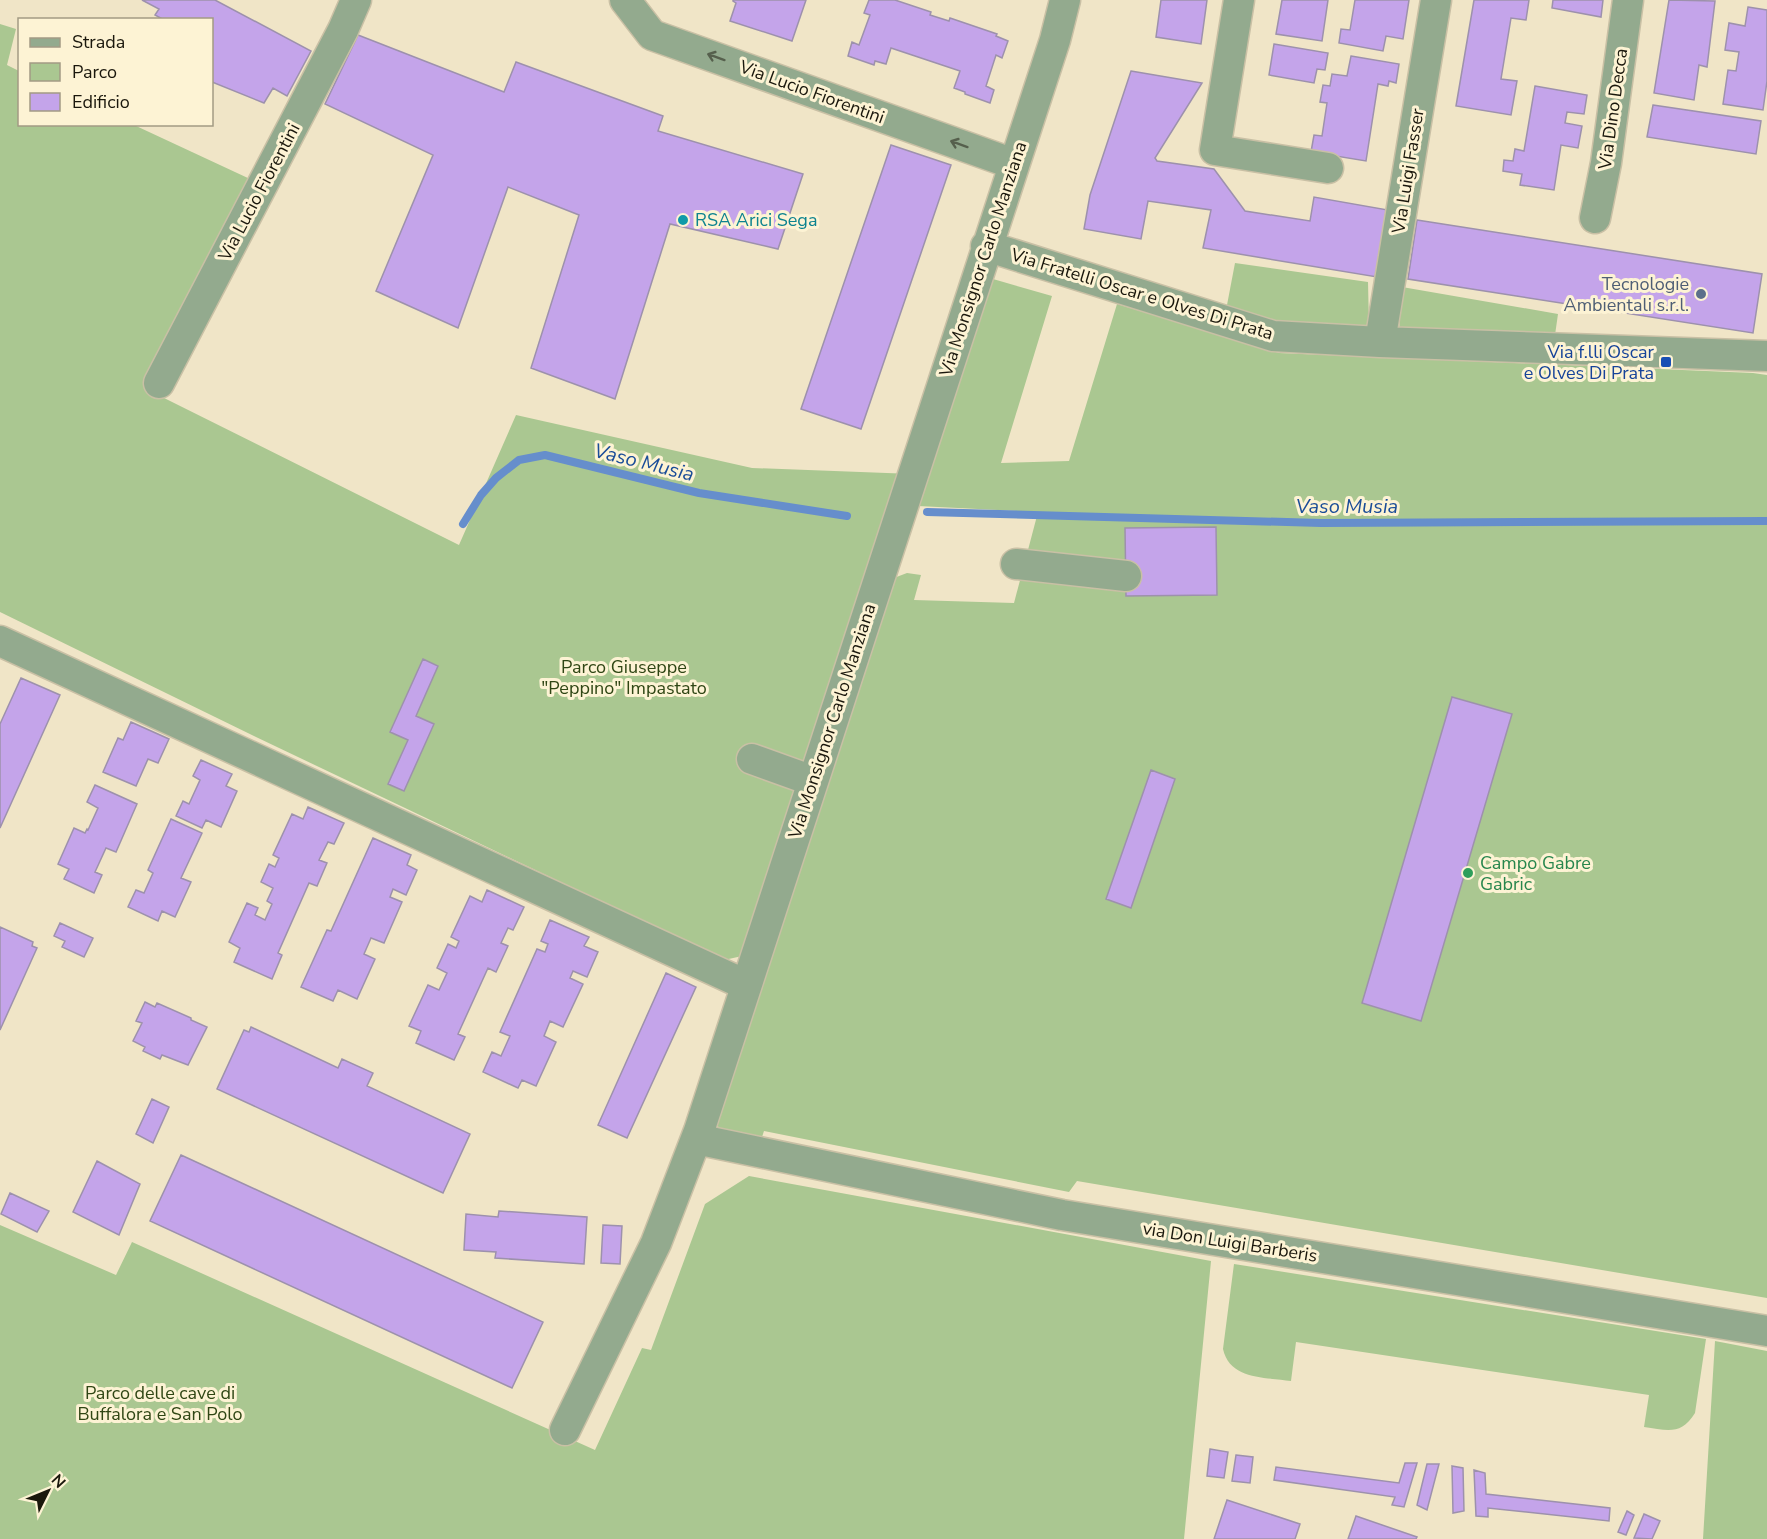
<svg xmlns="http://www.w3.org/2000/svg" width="1767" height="1539" font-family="'Nunito Sans',sans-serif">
<rect width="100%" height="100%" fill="#f0e5c7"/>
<!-- green -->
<path fill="#aac791" d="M0 24 16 29 7 65 19 71 20 124 134 125 250 179 146 389 459 545 516 415 752 468 913 474 756 953 724 960 256 737 0 612Z
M1235 263 1368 282 1369 326 1277 324 1227 305Z
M993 279 1052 296 1001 463 1069 461 1117 304 1279 353 1753 373 1767 375V1298L1077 1181 1069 1192 764 1131 761 1140 719 1130 716 1118 886 581 907 573 921 575 914 600 1014 603 1038 512 918 506Z
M1402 287 1558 314 1554 342 1399 331Z
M749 1176 1211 1261 1184 1539H0V1225L116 1275 132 1242 595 1450 642 1348 651 1350 705 1204Z
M1234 1264 1706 1339 1695 1413C1681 1436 1667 1430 1644 1427L1649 1395 1296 1342 1291 1381C1265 1377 1230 1380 1223 1349Z
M1715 1341 1767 1351V1539H1703Z"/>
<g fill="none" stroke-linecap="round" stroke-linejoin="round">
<!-- stream -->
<path stroke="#668ecc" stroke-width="8" d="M927 512 1321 523 1767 521
M463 524 481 495 496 478 519 460 545 455 699 493 847 516"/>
</g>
<!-- building -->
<path fill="#c4a4ea" stroke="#9d91ac" stroke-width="1.5" d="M142 0H215L311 51 287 96 273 88 264 103 212 82V20H164L155 15 159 9Z
M733 0H806L792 41 730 21 736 3 733 1Z
M869 0H895L931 12 930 15 949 21 950 18 997 34 996 36 1008 41 1002 58 996 55 986 86 994 90 990 103 965 94V92L954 88 960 71 891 48 886 64 875 61 874 65 848 56 852 42 859 45 870 15 864 13Z
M1161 0H1207L1201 44 1156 37Z
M1282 0H1328L1322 41 1276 34Z
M1355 0H1409L1403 39 1386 36 1383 51 1339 43 1341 29 1350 30Z
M1474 0H1529L1526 20 1511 18 1501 79 1517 81 1511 115 1456 106Z
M1553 0H1603L1601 17 1552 8Z
M1669 0 1715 1 1707 67 1699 65 1694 100 1654 93Z
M1748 7 1767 10V81L1763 110 1723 104 1728 70 1736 71 1739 52 1725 50 1729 23 1745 26Z
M358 35 504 92 516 62 663 116 658 131 803 174 778 249 670 224 615 399 531 368 579 215 508 187 458 328 376 291 433 155 325 104Z
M1274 44 1328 53 1325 70 1317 69 1314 83 1269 75Z
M1351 56 1399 64 1396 83 1389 81 1388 86 1378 84 1366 161 1311 152 1314 135 1322 136 1327 103 1320 102 1323 85 1330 86 1332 74 1347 76Z
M1131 71 1202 83 1155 158 1157 161 1214 169 1245 211 1310 221 1314 197 1388 210 1377 277 1203 248 1211 210 1148 201 1141 239 1084 229 1090 195Z
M1535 86 1587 95 1584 114 1567 112 1565 123 1582 126 1578 148 1561 145 1554 190 1520 185 1522 174 1503 171 1504 160 1513 161 1515 149 1524 151Z
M1653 105 1761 121 1756 154 1647 137Z
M891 145 951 165 861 429 801 409Z
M1417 220 1762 274 1753 333 1408 279Z
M1216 527 1217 595 1126 596 1125 528Z
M423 659 438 666 416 716 434 724 404 791 388 784 408 740 390 732Z
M21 678 60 695 0 828V724Z
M1452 697 1512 714 1421 1021 1362 1003Z
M131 722 169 739 158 763 148 759 136 786 103 772 118 738 123 740Z
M201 760 232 774 226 786 237 791 221 827 206 820 202 828 176 816 183 801 189 804 200 780 193 776Z
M1151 770 1175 779 1131 908 1106 899Z
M95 785 137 804 116 852 106 848 95 872 102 875 94 893 64 879 69 869 58 864 74 828 85 833 87 829 88 830 98 808 87 802Z
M308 807 344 823 334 844 328 842 319 860 327 863 317 886 309 883 278 953 282 955 272 979 234 962 240 948 229 942 247 903 258 908 255 915 265 920 272 904 267 901 273 888 261 882 269 864 275 867 279 858 273 855 292 814 303 819Z
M171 819 202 833 181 878 191 882 175 917 162 911 158 921 128 907 136 890 144 893 153 873 148 870Z
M373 838 411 855 407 865 417 870 406 895 393 889 390 897 402 902 384 943 371 938 364 954 375 959 357 999 338 990 333 1001 301 987 327 930 331 931Z
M487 890 524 907 513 930 508 928 501 943 508 946 496 972 488 968 458 1034 465 1037 454 1060 416 1043 421 1031 409 1026 428 985 439 990 447 973 437 968 448 944 456 948 459 941 451 937 470 896 482 902Z
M550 920 589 937 584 946 598 952 587 977 573 971 570 978 583 984 563 1027 550 1021 544 1036 556 1042 536 1086 522 1080 518 1088 483 1072 492 1052 501 1056 510 1036 500 1032 537 949 545 952 548 944 541 941Z
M60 923 93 938 84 957 62 947 65 941 54 936Z
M0 927 33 942 32 946 37 948 0 1030Z
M666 973 696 987 627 1138 598 1125Z
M145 1002 155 1007 157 1003 191 1018V1020L207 1027 188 1065 162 1055 160 1059 143 1051 145 1047 133 1041 142 1023 136 1021Z
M251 1027 338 1068 342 1059 373 1073 367 1086 470 1134 443 1193 217 1089 244 1030 249 1032Z
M152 1099 169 1107 153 1143 136 1134Z
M181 1155 543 1322 512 1388 150 1221Z
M97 1161 140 1184 119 1235 73 1212Z
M10 1193 49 1211 37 1232 1 1214Z
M499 1211 587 1217 584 1264 495 1258 496 1252 464 1250 466 1214 498 1217Z
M603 1225 622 1226 620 1264 601 1263Z
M1210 1449 1228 1452 1224 1478 1207 1476Z
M1236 1455 1253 1457 1250 1483 1232 1481Z
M1405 1463H1417L1404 1507 1392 1505 1395 1497 1274 1480 1276 1467 1399 1483Z
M1427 1464H1439L1427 1510 1417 1505Z
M1452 1466 1463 1468 1464 1511 1453 1513Z
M1474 1470 1485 1473 1486 1494 1610 1508 1609 1521 1488 1508V1517L1476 1516Z
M1227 1500 1300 1524 1295 1539H1214Z
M1627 1511 1634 1515 1626 1535 1618 1532Z
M1644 1514 1660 1521 1652 1539 1634 1538Z
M1356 1516 1417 1537 1416 1539H1348Z"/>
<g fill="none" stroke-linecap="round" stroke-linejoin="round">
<!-- street casing -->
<g stroke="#c9c0a5" stroke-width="33">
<path id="street" d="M625 0 652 35 1014 164
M1239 0 1215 150 1328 168
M1595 218 1606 163 1628 0
M986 246 1273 336 1380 342 1767 356
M1380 342 1436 0
M159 383 343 30 356 0
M1016 564 1126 576
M0 641 746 985
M752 759 813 781
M696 1139 1062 1215 1767 1331
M565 1430 656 1243 699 1131 1055 40 1065 0"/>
</g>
<!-- street -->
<use href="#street" stroke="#93aa8e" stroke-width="30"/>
</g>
<!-- one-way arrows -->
<defs><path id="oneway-shaft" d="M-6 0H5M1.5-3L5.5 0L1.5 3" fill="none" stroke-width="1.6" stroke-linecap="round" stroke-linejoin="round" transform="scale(1.5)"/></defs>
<g stroke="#56604d">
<use href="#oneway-shaft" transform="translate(716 57) rotate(-160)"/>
<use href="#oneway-shaft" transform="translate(959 144) rotate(-160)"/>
</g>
<!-- markers -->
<circle fill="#0f9aa8" stroke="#fdf3d4" stroke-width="2" cx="683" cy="220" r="6"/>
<circle fill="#5c6f8a" stroke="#fdf3d4" stroke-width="2" cx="1701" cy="294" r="6"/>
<rect fill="#1a4fb4" stroke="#fdf3d4" stroke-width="2" x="1660" y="356" width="12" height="12" rx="3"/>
<circle fill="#2e9e5b" stroke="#fdf3d4" stroke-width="2" cx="1468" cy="873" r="6"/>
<g text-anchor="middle" stroke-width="6" stroke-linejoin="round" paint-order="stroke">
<!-- street labels -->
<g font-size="18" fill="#1a170c" stroke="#fdf3d4">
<text transform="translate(812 92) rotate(20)" y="6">Via Lucio Fiorentini</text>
<text transform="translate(1613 109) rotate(-82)" y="6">Via Dino Decca</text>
<text transform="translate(1408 171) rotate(-81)" y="6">Via Luigi Fasser</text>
<text transform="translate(259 192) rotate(-62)" y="6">Via Lucio Fiorentini</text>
<text transform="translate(983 259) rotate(-72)" y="6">Via Monsignor Carlo Manziana</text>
<text transform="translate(1142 294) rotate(17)" y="6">Via Fratelli Oscar e Olves Di Prata</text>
<text transform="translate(832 721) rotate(-72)" y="6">Via Monsignor Carlo Manziana</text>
<text transform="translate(1230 1242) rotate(9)" y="6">via Don Luigi Barberis</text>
</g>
<!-- culture labels -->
<g font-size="18" fill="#0d838f" stroke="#fdf3d4" text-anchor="start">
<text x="695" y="226">RSA Arici Sega</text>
</g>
<!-- service labels -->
<g font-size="18" fill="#4e5e75" stroke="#fdf3d4" text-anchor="end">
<text x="1689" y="290">Tecnologie<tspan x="1689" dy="21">Ambientali s.r.l.</tspan></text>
</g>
<!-- transit labels -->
<g font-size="18" fill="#164399" stroke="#fdf3d4" text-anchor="end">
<text x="1654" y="358">Via f.lli Oscar<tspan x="1654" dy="21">e Olves Di Prata</tspan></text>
</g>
<!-- park labels -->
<g font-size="18" fill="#2f4614" stroke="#fdf3d4">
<text x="624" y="673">Parco Giuseppe<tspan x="624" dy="21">"Peppino" Impastato</tspan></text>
<text x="160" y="1399">Parco delle cave di<tspan x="160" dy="21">Buffalora e San Polo</tspan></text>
</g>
<!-- leisure labels -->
<g font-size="18" fill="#27864d" stroke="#fdf3d4" text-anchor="start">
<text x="1480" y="869">Campo Gabre<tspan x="1480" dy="21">Gabric</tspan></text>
</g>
<!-- water labels -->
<g font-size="20" font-style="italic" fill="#1b4d98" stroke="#fdf3d4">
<text transform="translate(644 462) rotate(14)" y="7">Vaso Musia</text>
<text x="1347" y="513">Vaso Musia</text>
</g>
</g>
<!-- legend -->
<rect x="18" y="18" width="195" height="108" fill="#fdf3d4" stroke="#a29b84" stroke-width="1.5"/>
<rect x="30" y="38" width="30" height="9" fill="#93aa8e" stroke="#a29b84" stroke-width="1.5"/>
<text x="72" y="48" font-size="18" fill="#1a170c">Strada</text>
<rect x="30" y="63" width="30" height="18" fill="#aac791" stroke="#a29b84" stroke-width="1.5"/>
<text x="72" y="78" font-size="18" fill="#1a170c">Parco</text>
<rect x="30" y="93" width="30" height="18" fill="#c4a4ea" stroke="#a29b84" stroke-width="1.5"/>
<text x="72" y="108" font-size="18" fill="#1a170c">Edificio</text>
<!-- north arrow -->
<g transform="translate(48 1491) rotate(47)" stroke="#fdf3d4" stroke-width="4.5" paint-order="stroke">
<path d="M0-4.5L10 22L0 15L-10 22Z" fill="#1a170c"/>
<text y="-9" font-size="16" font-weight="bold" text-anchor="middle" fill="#1a170c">N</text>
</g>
</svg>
